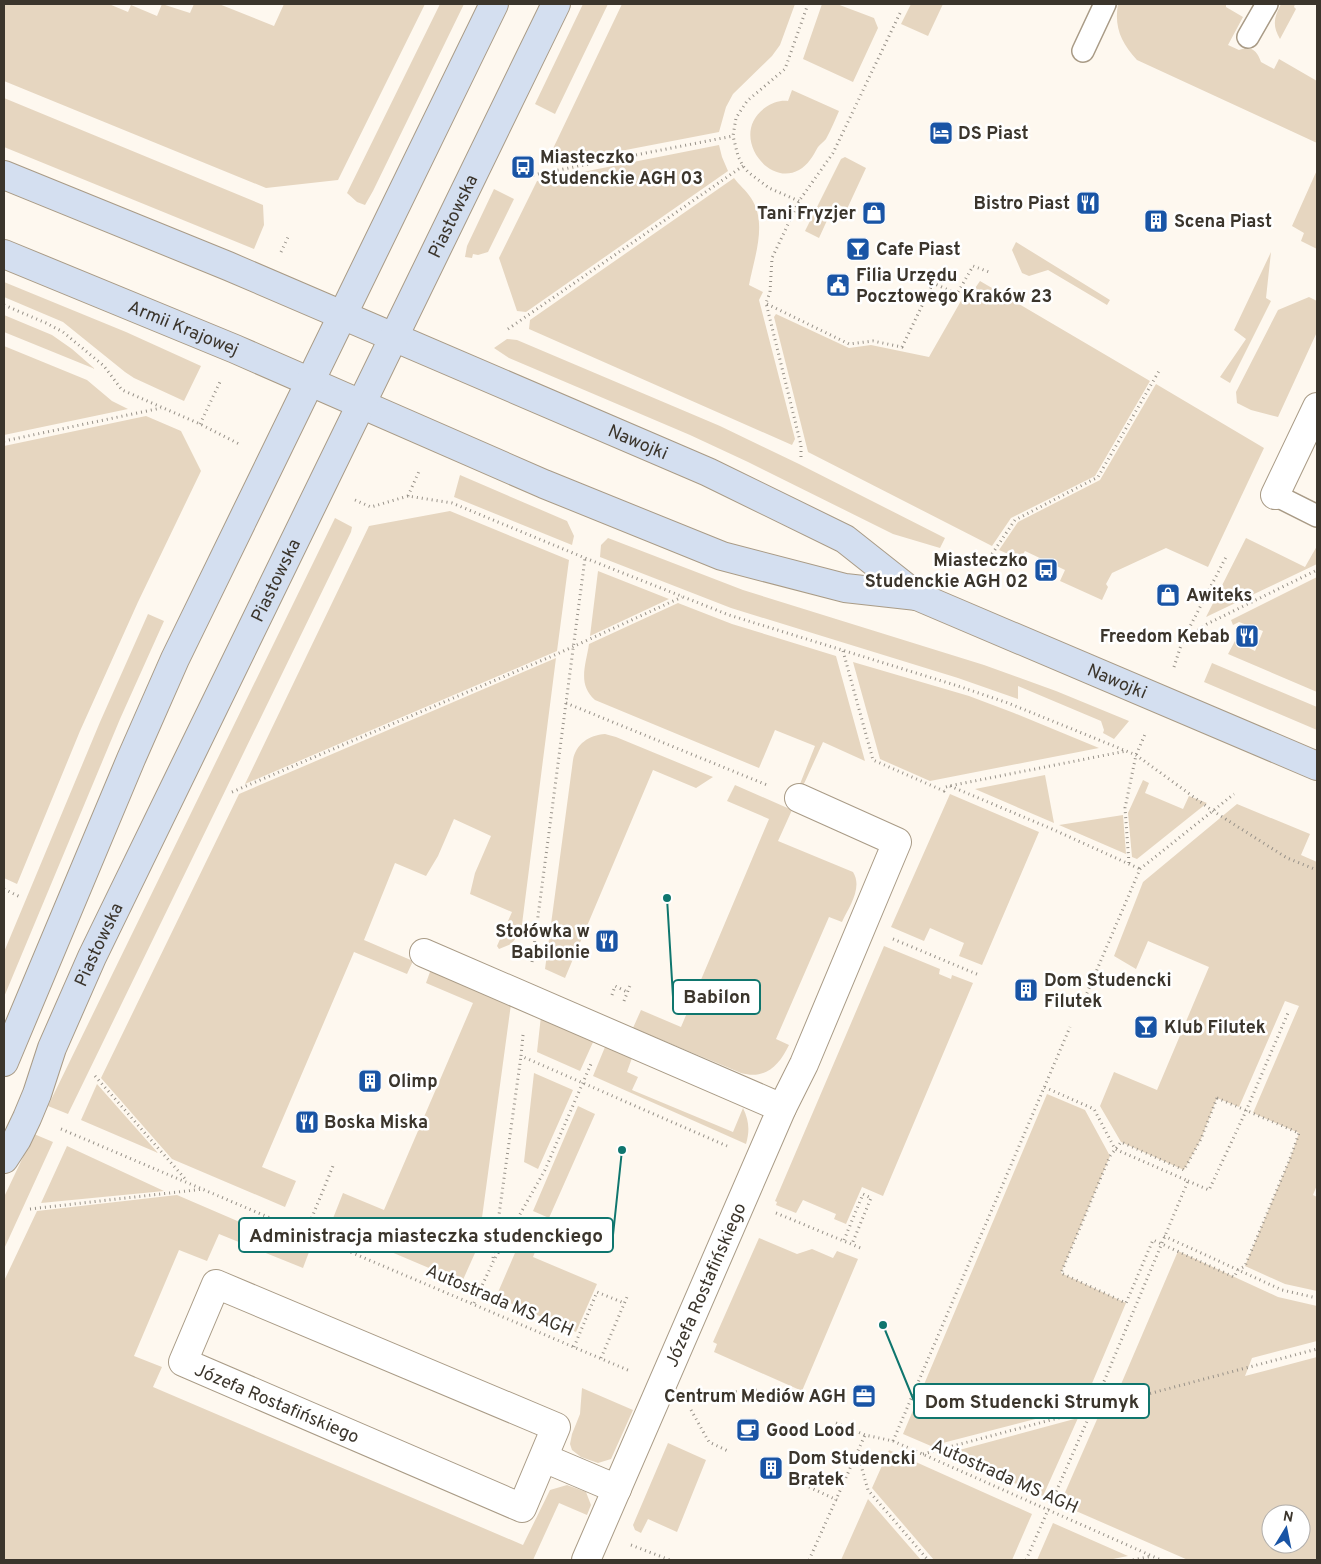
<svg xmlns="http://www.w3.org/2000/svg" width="1321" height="1564" font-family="Overpass,sans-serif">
<rect width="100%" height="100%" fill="#fef8ef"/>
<!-- green -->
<path fill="#e6d6c0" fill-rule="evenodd" d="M4 4H109L128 12 131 5 157 16 162 4 190 13 194 4H219L274 26 284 4H425L338 180 266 188 4 81Z
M440 4H464L373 191 365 205 357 202 347 193Z
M583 4H608L555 114 535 104Z
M622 4H795L780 45 772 56 733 94 726 107 719 132 553 164 548 159Z
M822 4H837L874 18 878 28 853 82 803 59Z
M911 4H943L928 36 901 24Z
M1118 4H1226V7L1243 17 1228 45 1239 50C1252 45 1257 51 1261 62L1274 69 1279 59 1317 81V143L1137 60C1121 43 1114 27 1118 4Z
M1281 4H1295L1294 7 1296 9 1280 39C1272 26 1274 17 1281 4Z
M792 90 839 111C835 120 831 130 826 139 824 142 820 144 818 147 813 156 808 165 799 170 767 188 728 133 766 107 772 103 780 100 788 101Z
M4 98 263 205 264 225 254 249 4 147Z
M719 145 722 157 728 171 526 312 517 311 499 258 537 181Z
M845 157 866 168 847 209 835 203 819 238 805 231 841 159Z
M1317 170V249L1301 241 1304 233 1292 226Z
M734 178C739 185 746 190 751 198 768 223 754 258 749 285L763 292 759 300 795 439 792 445 529 329 530 320Z
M494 189 514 199 488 252 478 255 473 254 472 258 465 257 467 246Z
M1016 242 1110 300 1107 305 1048 270 1029 276 1022 273 1012 250Z
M1271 252 1266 298 1271 301 1230 383 1220 377 1246 339 1234 330Z
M980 281 1150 381 1095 476 1011 518 992 546 808 452 774 317 776 314 849 348 871 345 929 357 966 292 971 294Z
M4 282 126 332 201 366 184 401 134 378 125 372 63 322 4 297Z
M1309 297 1317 301V332L1278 417 1251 410 1237 403 1236 392 1278 310Z
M4 315 52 335 72 349 95 369 4 332Z
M507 339 517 340 720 426 799 464 945 538 940 548 893 534 748 462 690 435 509 358 494 348Z
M4 346 87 380 112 401 128 409 4 435Z
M1156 384 1264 448 1208 567 1166 548 1112 573 1106 584 1108 587 1102 600 1060 581 1065 570 1025 551 1020 559 999 550 1018 522 1100 480Z
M146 416 181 431 201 471 138 602 80 731 17 884 4 878V446Z
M460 475 567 521 574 536 572 545 454 497Z
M450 511 569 560 557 651 245 784 369 526Z
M335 518 352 527 351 532 68 1114 48 1106Z
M608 538 743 590 984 665 1056 691 1129 721 1114 739 1103 733 1104 730 1101 721 1018 686V699L958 678 731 608 600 557 601 545Z
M1246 538 1305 567 1317 546V564L1206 617Z
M598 571 669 599 590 636Z
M1317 577V692L1228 654 1235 641 1255 651 1263 631 1239 622 1233 625 1231 620Z
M678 603 732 624 836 656 865 761 823 742 803 786 800 784 815 746 775 730 759 768 595 700C577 684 586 665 589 644Z
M148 614 164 621 120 719 4 997V952L100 722Z
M556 658 521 932 511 944 499 949 497 946 512 912 470 894 475 873 491 836 454 819 438 856 426 876 395 863 364 940 413 961 407 974 354 952 262 1167 296 1181 285 1207 172 1159 101 1078 239 794Z
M853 662 969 696 1014 713 1099 748 930 781 880 759Z
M1212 663 1317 707V730L1204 682Z
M605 734 616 737 713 777 696 788 653 770 565 978 545 969 573 760C576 744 589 735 605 734Z
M1045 775 1054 823 975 789Z
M1143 780 1149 783 1145 793 1183 809 1189 796 1207 803 1137 859 1132 857 1128 813Z
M735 785 792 810 778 841 853 872C863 888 849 907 842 922L829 917 776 1039 789 1045C779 1066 765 1080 741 1073L633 1028 641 1010 681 1027 769 819 727 801Z
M950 794 1039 832 982 965 959 956 964 943 930 928 924 941 891 927Z
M1237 804 1310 834 1301 855 1317 862V1185L1313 1195 1317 1197V1291L1285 1284 1245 1266 1291 1156 1299 1133 1253 1113 1299 1006 1285 1001 1239 1107 1217 1098 1201 1139 1184 1170 1121 1142 1100 1106 1114 1072 1157 1090 1209 967 1148 941 1136 969 1114 956 1143 882Z
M1123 815 1126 854 1059 825Z
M884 946 940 969 939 974 951 979 952 975 973 983 883 1196 862 1187 846 1224 834 1219 836 1214 803 1200 796 1213 776 1205 777 1202 775 1201Z
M431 969 511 1004 481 1225 475 1253 462 1282 330 1226 343 1193 384 1210 473 1003 426 983Z
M541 1016 594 1040 580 1071 537 1052Z
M605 1047 632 1058 627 1072 638 1077 632 1090 733 1132 743 1108C749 1121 750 1130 746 1144L593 1076Z
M534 1073 573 1090 538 1169 524 1162Z
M97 1084 158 1153 81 1120Z
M1047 1094 1085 1110 1110 1156 1061 1273 1126 1303 1082 1407 931 1446 903 1434Z
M578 1106 595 1114 549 1218 533 1211Z
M34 1134 53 1142 4 1249V1197Z
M67 1146 164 1191 41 1203Z
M177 1195 309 1252 303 1268 219 1234 207 1261 179 1250 134 1356 162 1367 153 1387 523 1545 550 1490 567 1485 586 1492 591 1505 587 1515 559 1503 533 1560H4V1281L37 1211Z
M527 1225 543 1232 533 1257 597 1284 576 1332 496 1297Z
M759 1238 797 1254 812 1249 833 1258 837 1251 858 1259 802 1391 714 1352 717 1344 713 1342Z
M1178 1251 1278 1297 1317 1306V1341L1252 1358 1245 1376 1317 1357V1560H1188L1060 1504 1102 1408 1110 1410ZM1271 1514H1301V1544H1271Z
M582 1388 633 1410 611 1459 598 1463 581 1457 572 1450 570 1444 572 1434 580 1414Z
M1078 1418 1043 1496 948 1453Z
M668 1443 706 1460 677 1532 648 1519 641 1533 635 1530 633 1525Z
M889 1450 1032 1514 1012 1560H934L872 1488Z
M868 1499 921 1560H841Z
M1053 1523 1128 1556 1108 1560H1037Z"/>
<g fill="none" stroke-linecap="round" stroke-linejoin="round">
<!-- lane casing -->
<g stroke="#a99b86" stroke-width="24">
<path id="lane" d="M1248 37 1267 4
M1083 51 1105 4
M1275 495 1317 516"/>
</g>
<!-- street casing -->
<g stroke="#a99b86" stroke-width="30">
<g id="street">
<path d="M1275 495 1317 407"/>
<path d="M424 953 782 1108"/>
<path d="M216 1284 556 1427 522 1508 183 1362Z"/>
<path d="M544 1458 617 1489"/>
<path id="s1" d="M586 1560 782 1108 804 1064 897 842 799 798"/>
</g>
</g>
<!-- secondary casing -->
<g stroke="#a99b86" stroke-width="30">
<g id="secondary">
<path id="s2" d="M4 175 228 266 708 472 845 539 917 596 1317 766"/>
<path id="s3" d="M4 254 235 349 544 484 722 556 845 588 917 596"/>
<path d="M4 1062 131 759 175 659 494 4"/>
<path id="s4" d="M4 1159 17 1139 27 1118 37 1094 52 1048 92 957 556 4"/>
</g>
</g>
<!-- path -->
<path stroke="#979188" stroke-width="3" stroke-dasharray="1 4" stroke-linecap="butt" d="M533 175 733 136
M799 201 769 188 748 172 743 166 738 156 733 136 736 118 747 101 785 69 808 4
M281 252 289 235
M767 304 849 344 873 341 902 347 933 283 957 294 973 266 989 272
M4 305 46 323 63 332 104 366 122 390 200 424 241 445
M508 329 743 166
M200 424 220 382
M4 441 161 408
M801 457V445L766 303 770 292 772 258 799 201 833 153 901 11
M408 496 420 469
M355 500 371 507 408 496 452 503 585 558 729 615 958 686 1008 703 1136 755 1213 811 1287 858 1317 870
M992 554 1015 520 1098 477 1159 371
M1182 642 1207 624 1317 570
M843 651 873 760 944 791 946 787 949 786 1126 751
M1174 667 1182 642 1226 557
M566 703 767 785
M950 786 1052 829 1140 869
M232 792 557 654 682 597
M1129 863 1125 808 1136 755 1146 732
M4 889 20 897
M893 939 979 975
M532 962 585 558
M612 995 615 986 627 992
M624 1001 631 983
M1081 1007 1140 869 1234 794
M523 1035 521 1056 727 1146
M95 1076 187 1181
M1217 1098 1299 1133 1291 1156 1245 1266 1238 1270 1234 1277 1153 1240 1126 1303 1061 1273 1110 1156 1121 1142 1184 1170 1201 1139Z
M61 1129 630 1371
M1188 1181 1209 1190 1246 1111 1288 1013
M30 1209 204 1189
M776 1213 863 1249
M306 1232 333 1166
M1164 1236 1282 1290 1317 1298
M844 1240 863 1194 871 1198 852 1244
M493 1258 521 1056
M474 1303 493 1262 545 1170 591 1064
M574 1347 597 1292 624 1303
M601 1358 627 1297
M696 1395 758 1390
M691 1410 709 1442 730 1452
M836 1423 865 1435 893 1441 1161 1560
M893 1441 1070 1027
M923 1454 1317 1349
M858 1455 868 1490 928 1560
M809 1487 837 1500
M631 1545 670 1560
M809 1560 865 1435
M1026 1560 1092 1410 1188 1181 1115 1149 1094 1109 1044 1087
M1133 1560 1152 1556"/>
<!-- lane -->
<use href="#lane" stroke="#fff" stroke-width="21"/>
<!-- street -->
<use href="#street" stroke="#fff" stroke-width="28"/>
<!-- secondary -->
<use href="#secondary" stroke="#d4dff0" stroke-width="28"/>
</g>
<!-- icons -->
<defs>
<g id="hotel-square" transform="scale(1.25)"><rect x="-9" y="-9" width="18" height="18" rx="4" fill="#1954a5" stroke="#fff"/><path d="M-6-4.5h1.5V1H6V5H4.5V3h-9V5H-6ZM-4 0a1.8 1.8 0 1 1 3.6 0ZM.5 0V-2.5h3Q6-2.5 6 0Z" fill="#fff"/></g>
<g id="bus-square" transform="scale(1.25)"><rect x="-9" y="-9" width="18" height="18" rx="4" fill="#1954a5" stroke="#fff"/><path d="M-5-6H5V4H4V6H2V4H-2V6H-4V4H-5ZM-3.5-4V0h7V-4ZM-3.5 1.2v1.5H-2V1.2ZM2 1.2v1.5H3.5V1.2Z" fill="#fff"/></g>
<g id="restaurant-square" transform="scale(1.25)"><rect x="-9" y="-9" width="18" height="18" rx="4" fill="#1954a5" stroke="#fff"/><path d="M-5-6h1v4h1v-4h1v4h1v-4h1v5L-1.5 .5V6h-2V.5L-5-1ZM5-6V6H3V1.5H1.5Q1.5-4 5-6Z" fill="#fff"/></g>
<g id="shop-square" transform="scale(1.25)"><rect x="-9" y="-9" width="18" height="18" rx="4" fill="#1954a5" stroke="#fff"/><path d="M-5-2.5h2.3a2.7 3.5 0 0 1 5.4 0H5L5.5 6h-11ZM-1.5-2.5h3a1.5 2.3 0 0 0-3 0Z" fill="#fff"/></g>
<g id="building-square" transform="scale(1.25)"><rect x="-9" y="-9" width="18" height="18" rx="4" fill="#1954a5" stroke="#fff"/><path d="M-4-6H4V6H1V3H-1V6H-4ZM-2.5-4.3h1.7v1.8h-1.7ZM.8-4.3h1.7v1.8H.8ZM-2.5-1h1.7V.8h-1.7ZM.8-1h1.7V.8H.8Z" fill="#fff"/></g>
<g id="bar-square" transform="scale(1.25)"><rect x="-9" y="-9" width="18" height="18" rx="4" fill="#1954a5" stroke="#fff"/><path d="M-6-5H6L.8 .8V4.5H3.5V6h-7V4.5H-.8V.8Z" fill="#fff"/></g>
<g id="civic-square" transform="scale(1.25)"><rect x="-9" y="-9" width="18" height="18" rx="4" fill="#1954a5" stroke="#fff"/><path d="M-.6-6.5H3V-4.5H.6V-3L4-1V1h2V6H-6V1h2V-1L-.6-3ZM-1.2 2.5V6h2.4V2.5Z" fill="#fff"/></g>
<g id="office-square" transform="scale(1.25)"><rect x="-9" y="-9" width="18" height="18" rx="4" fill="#1954a5" stroke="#fff"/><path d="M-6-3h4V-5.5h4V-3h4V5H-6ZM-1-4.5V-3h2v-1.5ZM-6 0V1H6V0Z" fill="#fff"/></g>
<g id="cafe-square" transform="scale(1.25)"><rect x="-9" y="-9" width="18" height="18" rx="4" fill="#1954a5" stroke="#fff"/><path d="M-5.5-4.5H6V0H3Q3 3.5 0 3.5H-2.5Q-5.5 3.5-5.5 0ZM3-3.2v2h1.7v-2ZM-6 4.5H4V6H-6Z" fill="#fff"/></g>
</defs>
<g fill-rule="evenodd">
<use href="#hotel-square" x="941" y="133"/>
<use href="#bus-square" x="523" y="167"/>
<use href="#restaurant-square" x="1088" y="203"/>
<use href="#shop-square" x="874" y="213"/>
<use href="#building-square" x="1156" y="221"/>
<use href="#bar-square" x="858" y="249"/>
<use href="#civic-square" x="838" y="285"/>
<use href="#bus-square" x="1046" y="570"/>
<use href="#shop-square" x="1168" y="595"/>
<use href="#restaurant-square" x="1247" y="636"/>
<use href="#restaurant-square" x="607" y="941"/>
<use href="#building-square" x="1026" y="990"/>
<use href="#bar-square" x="1146" y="1027"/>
<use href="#building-square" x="370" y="1081"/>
<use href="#restaurant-square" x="307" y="1122"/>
<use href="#office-square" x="864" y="1396"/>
<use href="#cafe-square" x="748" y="1430"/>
<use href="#building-square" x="771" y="1468"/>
</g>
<g text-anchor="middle" stroke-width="5" stroke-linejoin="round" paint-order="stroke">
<!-- poi labels -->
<g font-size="18" font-weight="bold" fill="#3b352c" stroke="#fff" text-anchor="start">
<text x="958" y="139">DS Piast</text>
<text x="540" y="163">Miasteczko<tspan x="540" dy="21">Studenckie AGH 03</tspan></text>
<text x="1070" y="209" text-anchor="end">Bistro Piast</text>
<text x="856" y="219" text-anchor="end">Tani Fryzjer</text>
<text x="1174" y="227">Scena Piast</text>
<text x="876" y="255">Cafe Piast</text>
<text x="856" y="281">Filia Urzędu<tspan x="856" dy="21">Pocztowego Kraków 23</tspan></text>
<text x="1028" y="566" text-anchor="end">Miasteczko<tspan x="1028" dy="21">Studenckie AGH 02</tspan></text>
<text x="1186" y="601">Awiteks</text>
<text x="1230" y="642" text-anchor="end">Freedom Kebab</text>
<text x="590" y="937" text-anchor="end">Stołówka w<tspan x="590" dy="21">Babilonie</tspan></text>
<text x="1044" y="986">Dom Studencki<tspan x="1044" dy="21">Filutek</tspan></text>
<text x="1164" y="1033">Klub Filutek</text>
<text x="388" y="1087">Olimp</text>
<text x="324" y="1128">Boska Miska</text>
<text x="846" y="1402" text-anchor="end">Centrum Mediów AGH</text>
<text x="766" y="1436">Good Lood</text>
<text x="788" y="1464">Dom Studencki<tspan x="788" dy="21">Bratek</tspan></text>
</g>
<!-- street labels -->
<g font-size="18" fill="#3b352c" stroke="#fff">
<text dy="6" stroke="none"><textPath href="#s4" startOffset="1045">Piastowska</textPath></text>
<text dy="6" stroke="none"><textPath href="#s3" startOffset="194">Armii Krajowej</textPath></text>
<text dy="6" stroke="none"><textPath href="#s2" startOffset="688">Nawojki</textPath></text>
<text dy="6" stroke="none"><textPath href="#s4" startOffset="640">Piastowska</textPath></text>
<text dy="6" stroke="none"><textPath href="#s2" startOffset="1226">Nawojki</textPath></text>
<text dy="6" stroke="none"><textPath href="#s4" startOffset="235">Piastowska</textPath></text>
<text dy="6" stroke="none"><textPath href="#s1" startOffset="300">Józefa Rostafińskiego</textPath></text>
<text transform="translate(500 1300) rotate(23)" y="6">Autostrada MS AGH</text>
<text transform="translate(277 1403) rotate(23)" y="6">Józefa Rostafińskiego</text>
<text transform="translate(1005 1476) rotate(24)" y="6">Autostrada MS AGH</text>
</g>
</g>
<!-- callouts -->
<path fill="none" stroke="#0f766e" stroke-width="2" d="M667 898L673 997M622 1150L613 1235M883 1325L914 1401"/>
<g fill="#0f766e" stroke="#fff" stroke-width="2">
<circle cx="667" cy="898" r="5"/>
<circle cx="622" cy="1150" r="5"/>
<circle cx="883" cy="1325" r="5"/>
</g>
<g fill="#fff" stroke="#0f766e" stroke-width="2">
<rect x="673" y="980" width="87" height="34" rx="5"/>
<rect x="239" y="1218" width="374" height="34" rx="5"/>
<rect x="914" y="1384" width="235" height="34" rx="5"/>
</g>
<g font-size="19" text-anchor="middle" font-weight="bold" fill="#3b352c">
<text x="717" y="1003">Babilon</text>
<text x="426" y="1242">Administracja miasteczka studenckiego</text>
<text x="1032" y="1408">Dom Studencki Strumyk</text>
</g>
<!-- border -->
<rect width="1321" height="1564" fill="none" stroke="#3b352c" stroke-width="10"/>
<!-- north arrow -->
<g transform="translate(1286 1529) rotate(10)"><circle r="24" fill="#ffffff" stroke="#b1aeab"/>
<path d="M0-4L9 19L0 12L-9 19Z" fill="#1954a5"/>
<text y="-8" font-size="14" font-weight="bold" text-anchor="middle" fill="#3b352c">N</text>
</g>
</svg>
